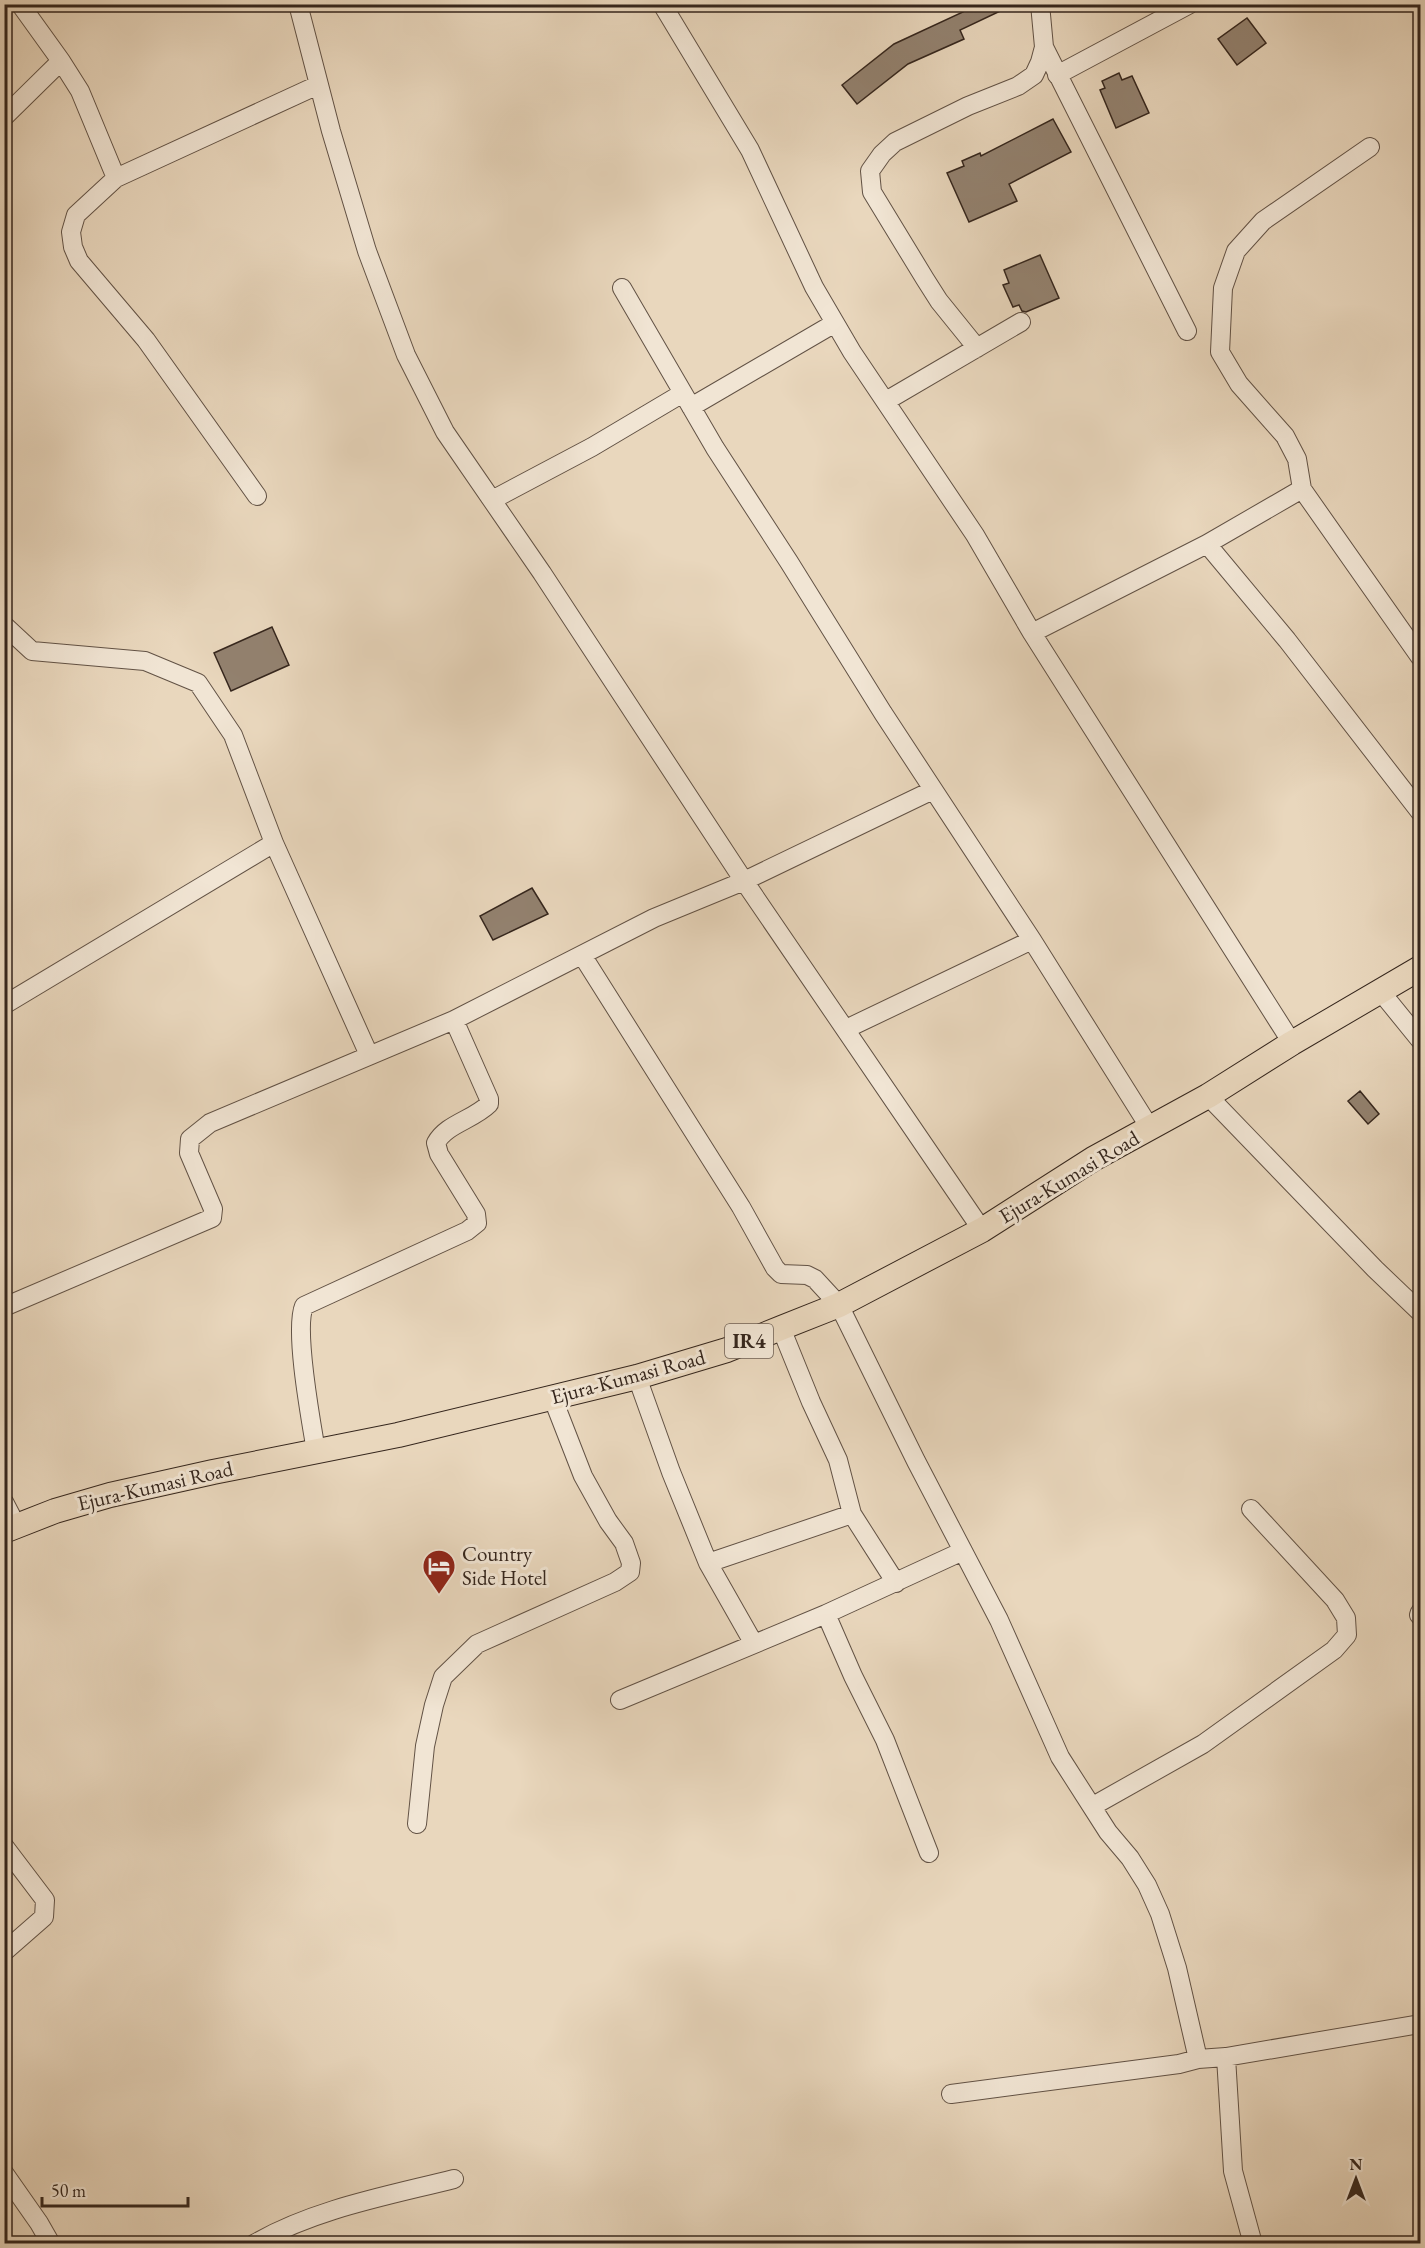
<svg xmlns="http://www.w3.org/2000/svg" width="1425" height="2248" font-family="'EB Garamond',serif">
<rect width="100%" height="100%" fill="#e9d7bd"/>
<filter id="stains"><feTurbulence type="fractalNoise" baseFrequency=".00333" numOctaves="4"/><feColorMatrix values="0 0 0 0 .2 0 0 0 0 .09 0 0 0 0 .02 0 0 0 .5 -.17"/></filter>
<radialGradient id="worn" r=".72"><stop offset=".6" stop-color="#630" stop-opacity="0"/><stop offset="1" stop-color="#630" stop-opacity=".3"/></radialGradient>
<!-- building -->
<path fill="#938270" stroke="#35261d" stroke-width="1.5" d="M959 4H1015L960 30 964 39 908 64 857 104 842 85 894 44 963 12Z
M1247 18 1266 43 1237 65 1218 39Z
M1119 73 1122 80 1132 76 1149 113 1116 128 1100 90 1105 88 1102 81Z
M1053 119 1071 152 1009 184 1017 201 969 222 947 173 964 166 962 161 980 153 981 156Z
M1040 255 1059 298 1026 312 1022 311 1019 305 1013 307 1003 285 1009 283 1004 270Z
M272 627 289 665 231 691 214 653Z
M532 888 548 914 493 940 480 916Z
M1360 1091 1379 1114 1368 1124 1348 1101Z"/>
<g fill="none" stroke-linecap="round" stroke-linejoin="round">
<!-- minor casing -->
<g stroke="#625245" stroke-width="20">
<path id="minor" d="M20 4 61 61 80 91 116 178
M298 4 331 131 367 251 406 355 445 432 542 573 744 881 982 1230
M662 4 750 150 814 287 852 352 975 535 1032 633 1292 1043
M1044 47 1187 331
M1057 75 1190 4
M4 117 61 61
M1370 147 1263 221 1236 251 1223 288 1220 352 1239 384 1285 436 1297 459 1302 489 1420 657
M622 288 715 448 789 562 883 713 1032 940 1150 1128
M977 348 939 301 925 279 872 192 870 171 882 154 895 142 968 106 1018 86 1034 75 1040 62 1044 47 1040 4
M886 401 1021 322
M691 407 835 323
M257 496 146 340 79 261 73 247 71 232 76 215 116 178 318 85
M492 500 592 447 683 393
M1207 544 1287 640 1420 812
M4 625 32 651 145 661 198 683 233 735 274 843 369 1055
M1032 633 1207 544 1302 489
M582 955 741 1207 775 1268 781 1274 807 1275 815 1279 839 1305 916 1461 999 1620 1060 1757 1108 1832 1130 1858 1147 1885 1160 1914 1177 1968 1198 2059
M1381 992 1420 1040
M4 1005 274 843
M846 1029 1032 940
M1208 1096 1375 1269 1420 1312
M4 1307 212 1218 213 1209 189 1153 190 1139 210 1123 454 1020 654 918 744 881 933 790
M781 1328 811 1402 838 1460 852 1514 896 1583
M637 1377 671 1472 708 1563 754 1644
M316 1451C311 1421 294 1330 304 1306L467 1231 477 1223 476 1214 439 1154 436 1143C446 1124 473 1120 489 1104V1099L454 1020
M4 1502 16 1525
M708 1563 852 1514
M826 1614 853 1676 885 1740 929 1853
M1419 1615 1420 1612
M620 1700 826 1614 963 1551
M1093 1806 1203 1744 1334 1650 1347 1635 1346 1618 1335 1600 1251 1509
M417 1824 425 1746 434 1705 443 1677 477 1644 615 1582 630 1572 631 1563 624 1543 608 1521 583 1476 553 1399
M4 1846 45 1900 44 1917 4 1952
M1226 2057 1233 2171 1253 2244
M951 2094 1179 2064 1198 2059 1226 2057 1420 2024
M4 2173 39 2223 51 2244
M254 2244C314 2209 387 2196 454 2179"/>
</g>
<!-- major casing -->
<g stroke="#35261d" stroke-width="26">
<path id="major" d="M4 1531 55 1511 110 1495 213 1472 398 1435 637 1377 727 1350 781 1328 839 1305 982 1230 1093 1159 1208 1096 1292 1043 1420 968"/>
</g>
<!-- minor -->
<use href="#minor" stroke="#f1e5d4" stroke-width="18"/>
<!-- major -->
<use href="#major" stroke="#e9d7bd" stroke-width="24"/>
</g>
<!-- icons -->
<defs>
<g id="hotel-pin" transform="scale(1.725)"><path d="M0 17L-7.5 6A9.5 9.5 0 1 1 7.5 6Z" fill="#8f2418" stroke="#f1e5d4"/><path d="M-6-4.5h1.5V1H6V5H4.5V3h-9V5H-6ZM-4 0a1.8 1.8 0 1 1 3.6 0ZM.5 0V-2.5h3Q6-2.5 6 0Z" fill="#fff"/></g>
</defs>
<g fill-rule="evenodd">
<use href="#hotel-pin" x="439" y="1566"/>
</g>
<g text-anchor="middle" stroke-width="6" stroke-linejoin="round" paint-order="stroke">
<!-- shield labels -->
<rect fill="#f1e5d4" stroke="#6d5f54" stroke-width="1.5" x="725" y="1324" width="48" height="34" rx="4.5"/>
<g font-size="20" font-weight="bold" fill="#35261d">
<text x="749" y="1348">IR4</text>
</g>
<!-- street labels -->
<g font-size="21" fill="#35261d" stroke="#f1e5d4">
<text transform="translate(1069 1177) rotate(-31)" y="7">Ejura-Kumasi Road</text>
<text transform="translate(628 1377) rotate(-15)" y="7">Ejura-Kumasi Road</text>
<text transform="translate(155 1486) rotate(-13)" y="7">Ejura-Kumasi Road</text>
</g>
<!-- poi labels -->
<g font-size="21" fill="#35261d" stroke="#f1e5d4" text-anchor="start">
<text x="462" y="1561">Country<tspan x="462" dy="24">Side Hotel</tspan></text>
</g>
</g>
<!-- margin -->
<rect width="1425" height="2248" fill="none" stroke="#e9d7bd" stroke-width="24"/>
<rect x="6" y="6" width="1413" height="2236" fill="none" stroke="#35261d" stroke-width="3"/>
<rect x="12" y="12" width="1401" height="2224" fill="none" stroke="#35261d" stroke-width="1.5"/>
<!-- north arrow -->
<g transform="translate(1356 2179)" stroke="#f1e5d4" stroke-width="4.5" paint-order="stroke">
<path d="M0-4.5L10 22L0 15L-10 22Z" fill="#35261d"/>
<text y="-9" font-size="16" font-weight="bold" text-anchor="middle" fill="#35261d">N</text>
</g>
<!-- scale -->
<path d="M42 2197v9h146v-9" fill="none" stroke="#35261d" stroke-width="3"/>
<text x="51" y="2197" font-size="18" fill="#35261d" stroke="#f1e5d4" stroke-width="4.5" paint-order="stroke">50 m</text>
<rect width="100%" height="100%" filter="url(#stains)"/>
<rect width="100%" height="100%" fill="url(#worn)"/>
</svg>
